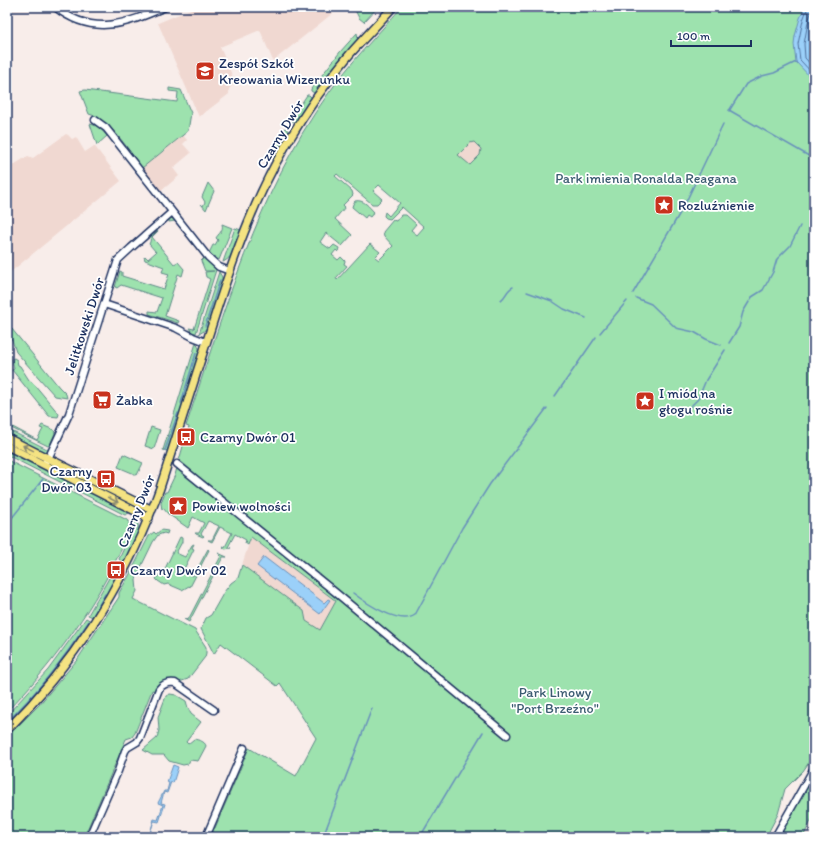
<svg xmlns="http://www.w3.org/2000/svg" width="821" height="844" font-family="Itim,sans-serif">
<rect width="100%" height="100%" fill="#f8edea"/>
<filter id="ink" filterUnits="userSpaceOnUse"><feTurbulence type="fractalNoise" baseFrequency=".025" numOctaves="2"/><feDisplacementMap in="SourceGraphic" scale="8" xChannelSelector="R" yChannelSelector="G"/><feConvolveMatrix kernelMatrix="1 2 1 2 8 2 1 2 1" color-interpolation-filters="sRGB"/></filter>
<g filter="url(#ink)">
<!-- built -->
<path fill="#f0d8d1" d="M196 7H337L338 9 273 61 260 30 220 47 235 82 229 89V94L199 117 158 23Z
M66 134 68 135 72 139 76 137 85 152 94 146 96 148 121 181 7 275V169L28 156 33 158Z
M183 135 187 140 183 144 191 153 173 168 179 176 161 191 142 168Z
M474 142 481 149 480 155 470 165 457 156 469 143Z
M251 537 336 601 320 631 306 621 304 611 242 565Z"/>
<!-- green -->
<path fill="#9de2ae" stroke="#5c8886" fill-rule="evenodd" d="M355 7H378L364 22 359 18 354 8Z
M402 7H814V755L803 771 785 789 778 814 766 837H209L213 828H215L249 748 296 776 316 738 280 683 277 686 221 643 214 654 201 629 206 618 211 615 224 592 231 583 238 578 242 565 304 611 306 621 320 630 336 601 251 537 248 545 245 543 246 540 235 534 228 547 231 548 225 549 222 546 225 547 232 533 220 527 212 542 208 540H212L219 526 208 521 201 534 204 536 203 537 196 534 195 533H199L204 523 193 517 188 528 168 514 163 508 162 510 161 503 165 492H167L175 475 185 439H187L188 435H187L189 427 186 426C224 312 257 193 328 94 350 63 377 35 402 7ZM474 142 481 149 480 155 470 165 458 155 470 143ZM337 174 372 204H377L382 199 373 191 379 185 400 203 389 216 385 212 384 216 386 218 390 219 402 207 424 227 417 235 411 230 416 224 406 215H401L396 221 393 220 383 232 384 236 393 246 379 260 375 257 380 252 370 244 337 280 336 278 347 266 344 264 345 261 341 257 338 260 332 255 336 250 338 252 339 248 334 245 330 249 320 242 326 233 342 246 352 235 335 219 345 207 343 205 353 195 352 191 335 176Z
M357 33 358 38 355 44 316 93H314L311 91V89L340 52Z
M169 88 181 90 191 113 188 131 142 168C128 150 111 120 89 114L80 91 85 90 177 102 178 92 169 91Z
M307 95H309L312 98C307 106 300 123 289 122Z
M90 124 98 126 107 136 97 145Z
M285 128 288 130 289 133 277 153 266 162Z
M208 183 214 191 206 210 201 204 203 206 205 202 202 197Z
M355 201C364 199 369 207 374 212L370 217 367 215 365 218 352 207 353 204Z
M171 218 176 221 216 270 196 333 192 332 189 328 194 329 210 279 206 277 205 272 214 271H205L201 261 204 258 175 221 169 222V220Z
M222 224 232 228 219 260 209 253 213 245H215L218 240 216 238C218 234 224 231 222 224Z
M235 228 241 230C237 240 234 258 223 262Z
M158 231 152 237 174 264 178 262 184 269 182 276 178 274 165 316 179 321 178 323 149 314V311L157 312 162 298 121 285 117 288 115 287 120 271 122 272V276L164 289 169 274 162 272 164 267 145 260 144 257 145 256 148 259 156 252 149 244 150 242 151 236Z
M219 272 222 277V282L208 326 204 331 199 334Z
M7 323 59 387 66 394 67 398 55 396 16 352 12 340 7 334Z
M196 343 199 348V355L174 435 167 451 163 450Z
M14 358 17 360 18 365 20 366 29 380 34 384 59 414 58 417 49 416 12 370 14 369 12 359Z
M7 424 37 440 43 429 40 428 42 425 54 430 55 433 50 445 48 446 7 426Z
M151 427 160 430 154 449 145 446Z
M7 429 49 450 43 452 7 434Z
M7 450 130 512 129 513 125 515 7 455Z
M123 454 143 463 137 475 118 467Z
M7 460 129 521C131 534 122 547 117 558 89 615 51 666 7 711Z
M134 516C146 531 130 550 122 563L119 559 133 529Z
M161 530 168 531 167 534 164 533 158 535 153 542 138 573 136 580 137 591 133 599 195 630 206 647V653L205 657 188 679 179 682 172 680H166L156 691 152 690 135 733 132 737 126 739 84 837H7V737L38 706 77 660 119 597V593L130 574 149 536 154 532 156 534Z
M180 537 182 538V542L176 553 185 557 192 545 194 544 192 548 194 549 183 571 192 576 194 575 208 549 209 550 190 587 189 586 182 590 168 584 164 585 158 581 156 579 158 576 161 575 163 573Z
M218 553 227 557H223L189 622 184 619 188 620 221 556Z
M115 576 110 590 94 617H93L88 615 109 578Z
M86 618 91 621C65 659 39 692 7 724V715L48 670Z
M170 694 176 695 186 701 188 708 191 714 201 722 186 742 188 744 194 739C198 740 205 741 206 746L198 761 190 760 188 764 183 765 169 761 164 755H152L143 750 157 738 159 730 158 717 166 696Z
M814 774V815L803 837H778Z"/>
<!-- water -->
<path fill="#9bd0f9" stroke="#6890bb" d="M805 7H814V81L796 62 794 44 795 36 800 18Z
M264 557 324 603 328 599 330 600 320 614 257 566Z
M173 765 178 767 173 783 171 782 167 793 164 792 161 803 165 804 159 822 154 821 150 833 165 837H149L154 819 158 820 163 805 158 803 164 791H167L169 783 167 782Z"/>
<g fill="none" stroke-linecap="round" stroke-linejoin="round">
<!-- shore -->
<path stroke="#4e6f9c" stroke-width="1" d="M808 7 803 20 798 44 800 60 814 75
M813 7 808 22 804 44 805 58 814 68"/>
<!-- stream -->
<path stroke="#6890bb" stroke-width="1.5" d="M729 110 814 159
M729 111 746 84 762 76 774 73 796 62
M684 206 723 124
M527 292 552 301 564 309 586 318
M633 293 680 213
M636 298 651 304 676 328 694 332 706 339 721 345
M501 300C506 297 507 289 513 287
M205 326 220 280
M600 333 627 301
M729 343 739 327 743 312 752 297 763 290 773 272 777 259 790 246 800 226
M555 396 596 337
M181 403 196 353
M683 414 698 399 706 380 725 350
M165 450 178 413
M7 524 43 479
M353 593C366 603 400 626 415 615L462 528 490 484 547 408
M93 616 105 594
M7 722C38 692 65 657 89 621
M323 837 372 708
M420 837 483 732"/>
<!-- minor casing -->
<g stroke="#1b2f5e" stroke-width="9">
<path id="minor" d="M55 7C93 37 126 24 165 7
M95 120 106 128 208 257 219 267 230 271
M104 304 176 328 193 337 206 342
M46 461 48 459 69 414 118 260 131 248 172 212
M177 464 335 592 507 735
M89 837 118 771 125 751 127 748 137 742 140 738 159 689C163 684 168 682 175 683L214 710
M206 837 244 748
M775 837 814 768"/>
</g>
<!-- major casing -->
<g stroke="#1b2f5e" stroke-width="10">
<path id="major" d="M7 438 152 510
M7 446 149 518
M7 730C76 661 127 580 160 488 180 427 198 367 218 306 236 251 256 196 286 145 305 113 326 82 350 54 364 38 379 23 393 7"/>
</g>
<!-- minor -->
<use href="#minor" stroke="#fff" stroke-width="6"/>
<!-- major -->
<use href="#major" stroke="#f4e382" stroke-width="7"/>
</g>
<!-- one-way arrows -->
<defs><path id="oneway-shaft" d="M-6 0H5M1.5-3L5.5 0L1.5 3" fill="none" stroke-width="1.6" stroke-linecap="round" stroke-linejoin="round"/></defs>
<g stroke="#888970">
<use href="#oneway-shaft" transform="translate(28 448) rotate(-154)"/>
<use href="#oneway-shaft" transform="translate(113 500) rotate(27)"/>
</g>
</g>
<!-- icons -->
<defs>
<g id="school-square" transform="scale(1)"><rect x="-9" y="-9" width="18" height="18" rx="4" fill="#c8321e" stroke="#fff"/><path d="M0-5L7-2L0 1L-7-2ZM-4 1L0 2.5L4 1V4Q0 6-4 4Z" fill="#fff"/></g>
<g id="sight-square" transform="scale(1)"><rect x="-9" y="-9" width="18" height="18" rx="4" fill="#c8321e" stroke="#fff"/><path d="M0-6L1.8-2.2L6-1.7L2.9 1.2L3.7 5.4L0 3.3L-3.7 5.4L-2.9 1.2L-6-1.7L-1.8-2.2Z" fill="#fff"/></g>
<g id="supermarket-square" transform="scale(1)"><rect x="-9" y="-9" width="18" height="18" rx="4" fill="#c8321e" stroke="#fff"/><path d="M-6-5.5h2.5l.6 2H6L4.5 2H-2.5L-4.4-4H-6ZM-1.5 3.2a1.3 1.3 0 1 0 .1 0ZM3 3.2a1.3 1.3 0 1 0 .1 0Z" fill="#fff"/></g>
<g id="bus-square" transform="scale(1)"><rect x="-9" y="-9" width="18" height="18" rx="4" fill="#c8321e" stroke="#fff"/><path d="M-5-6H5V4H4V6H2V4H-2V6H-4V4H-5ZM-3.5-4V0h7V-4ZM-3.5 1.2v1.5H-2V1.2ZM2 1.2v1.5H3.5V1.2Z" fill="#fff"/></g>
</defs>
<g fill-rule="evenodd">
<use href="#school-square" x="205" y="71"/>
<use href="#sight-square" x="664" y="205"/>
<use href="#supermarket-square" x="102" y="400"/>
<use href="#sight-square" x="645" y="401"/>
<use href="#bus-square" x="186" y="437"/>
<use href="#bus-square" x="106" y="479"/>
<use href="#sight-square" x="178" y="506"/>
<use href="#bus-square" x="116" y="570"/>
</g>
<g text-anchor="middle" stroke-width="3.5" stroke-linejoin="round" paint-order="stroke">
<!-- poi labels -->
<g font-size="14" fill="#1b2f5e" stroke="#fff" text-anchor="start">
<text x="219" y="68">Zespół Szkół<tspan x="219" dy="16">Kreowania Wizerunku</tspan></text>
<text x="678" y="210">Rozluźnienie</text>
<text x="659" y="398">I miód na<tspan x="659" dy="16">głogu rośnie</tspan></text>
<text x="116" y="405">Żabka</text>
<text x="200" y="442">Czarny Dwór 01</text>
<text x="92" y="476" text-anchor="end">Czarny<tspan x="92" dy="16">Dwór 03</tspan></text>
<text x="192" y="511">Powiew wolności</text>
<text x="130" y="575">Czarny Dwór 02</text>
</g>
<!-- street labels -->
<g font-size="14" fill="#1b2f5e" stroke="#fff">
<text transform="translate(280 134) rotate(-59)" y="5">Czarny Dwór</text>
<text transform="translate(84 326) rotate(-72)" y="5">Jelitkowski Dwór</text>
<text transform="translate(136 511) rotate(-68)" y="5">Czarny Dwór</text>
</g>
<!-- park labels -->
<g font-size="14" fill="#3c5c72" stroke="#fff">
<text x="646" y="183">Park imienia Ronalda Reagana</text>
<text x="555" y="697">Park Linowy<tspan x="555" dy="16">"Port Brzeźno"</tspan></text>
</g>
</g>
<!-- margin -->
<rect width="821" height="844" fill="none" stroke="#fff" stroke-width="24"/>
<rect x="12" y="12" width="797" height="820" fill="none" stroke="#1b2f5e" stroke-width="1.5" filter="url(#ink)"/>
<!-- scale -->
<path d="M671 40v6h80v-6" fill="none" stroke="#1b2f5e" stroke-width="2"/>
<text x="677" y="40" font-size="12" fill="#1b2f5e" stroke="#ffffff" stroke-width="3" paint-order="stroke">100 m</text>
</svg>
